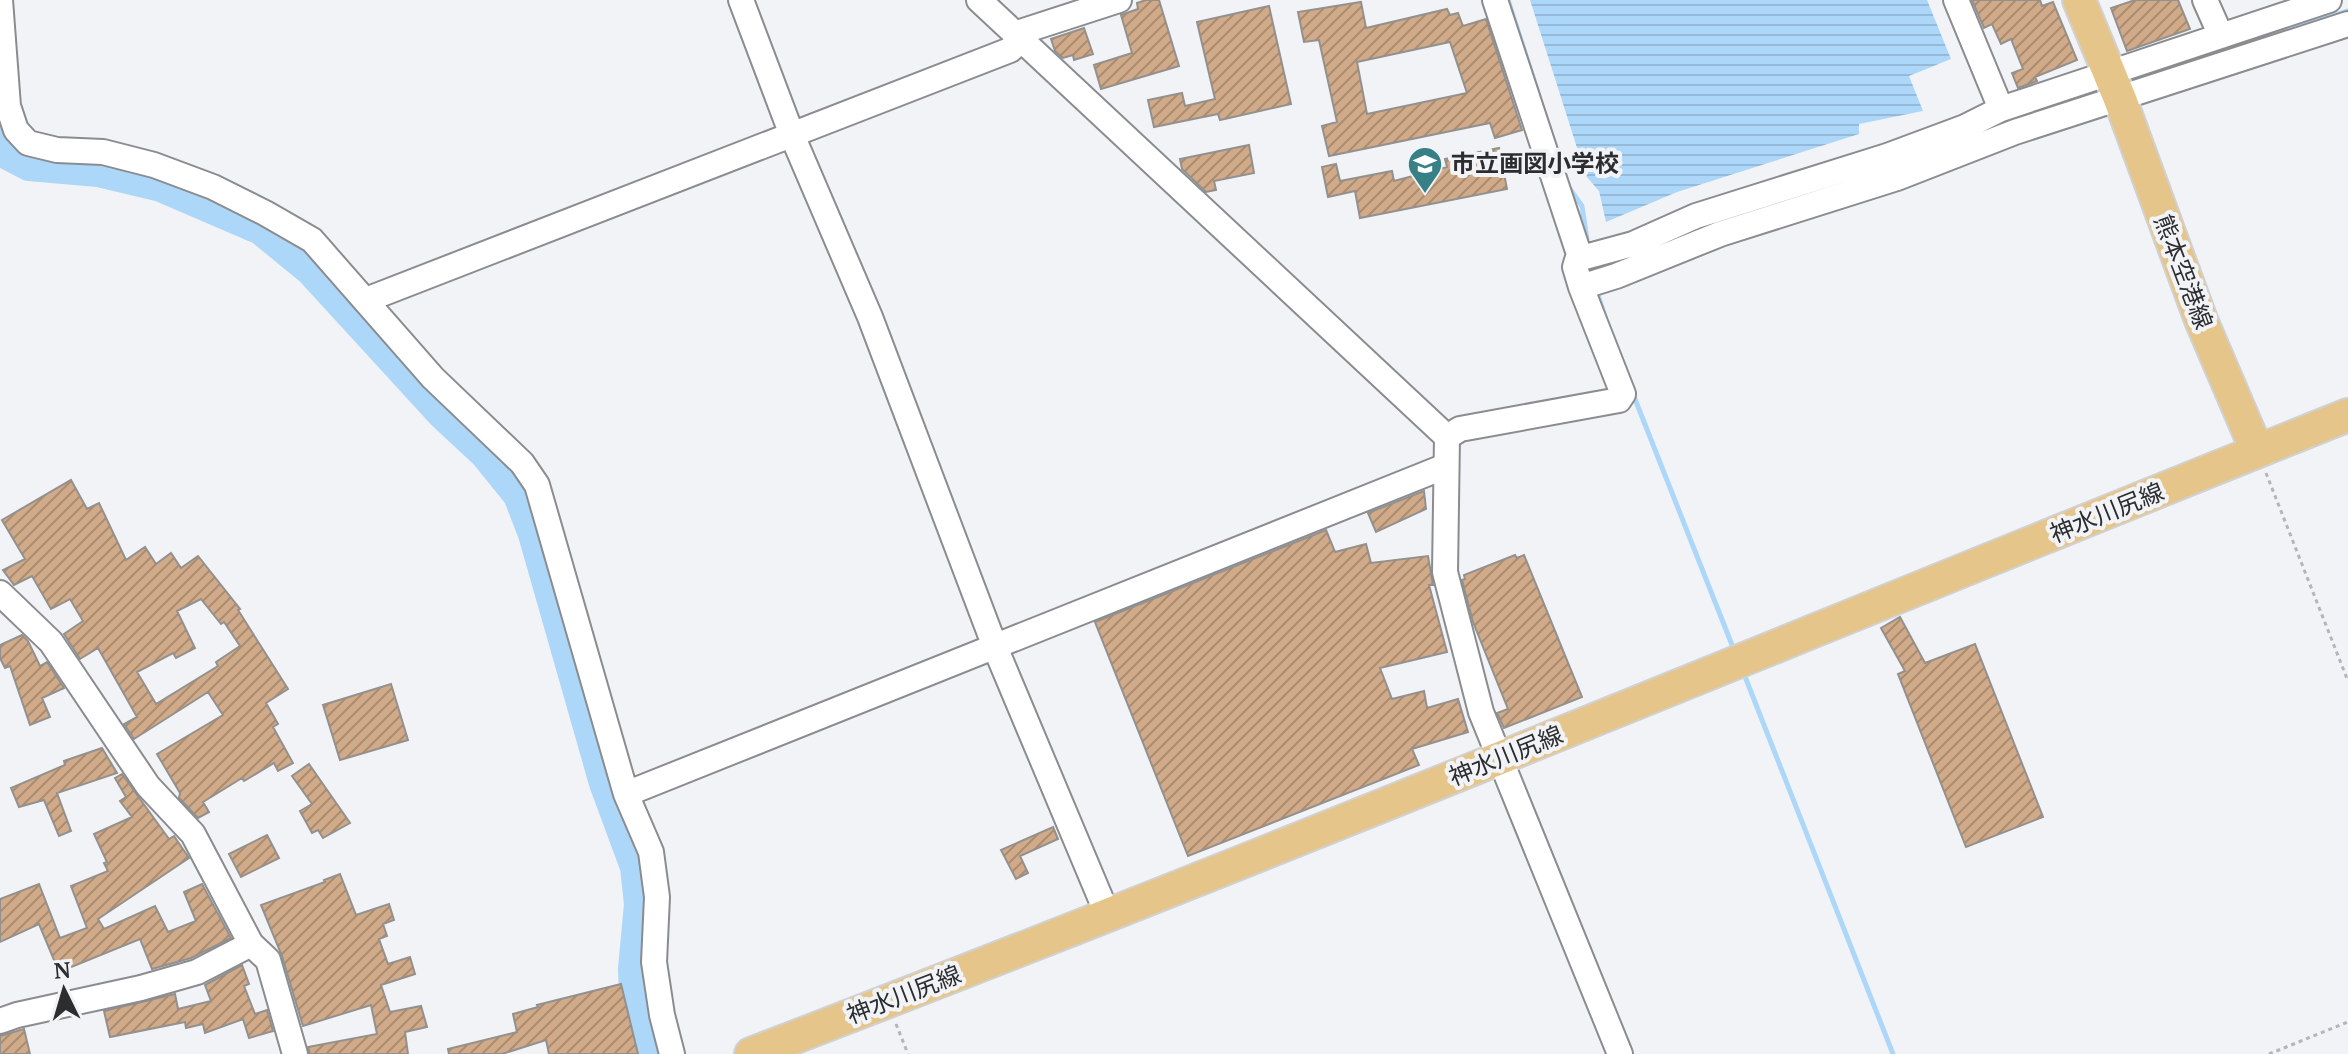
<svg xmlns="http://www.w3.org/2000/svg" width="2348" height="1054" font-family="'PT Serif','Noto Sans JP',serif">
<defs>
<pattern id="water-rules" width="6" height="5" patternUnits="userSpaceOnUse" patternTransform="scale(2)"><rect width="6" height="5" fill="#add7f9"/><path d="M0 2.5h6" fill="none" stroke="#95b9d6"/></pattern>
<pattern id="building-hatch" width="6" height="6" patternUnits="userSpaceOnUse" patternTransform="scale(2)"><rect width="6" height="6" fill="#d1ab89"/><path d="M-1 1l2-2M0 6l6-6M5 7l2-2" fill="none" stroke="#aa8c70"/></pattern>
</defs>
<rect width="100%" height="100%" fill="#f2f3f6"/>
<!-- water -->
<path fill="url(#water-rules)" d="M1530 0H1927L1951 59 1909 76 1923 111 1859 124V134L1677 192 1606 222 1599 191 1586 176Z"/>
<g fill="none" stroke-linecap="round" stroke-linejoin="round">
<!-- stream -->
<path stroke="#add7f9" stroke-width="5" d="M1508 0 1539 96
M2135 80 2348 11
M2031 114 2090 92
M1570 189 1582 206 1587 239
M1597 292 1605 317
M1633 394 1734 650
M1744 674 1893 1054"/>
<!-- river -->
<path stroke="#add7f9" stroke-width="32" d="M0 143 10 155 29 165 98 171 161 186 261 229 311 270 442 413 485 453 519 495 534 534 605 783 636 867 640 904 634 969 635 993 652 1054"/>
</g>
<!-- building -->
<path fill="url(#building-hatch)" stroke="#93908e" stroke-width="2" fill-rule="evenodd" d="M1146 0H1159L1179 66 1101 89 1094 65 1132 53 1121 15 1138 9 1137 3Z
M1972 0H2040L2042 6 2053 2 2077 60 2035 77 2037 81 2018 88 2012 73 2023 69 2011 39 2001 44 1992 24 1984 28Z
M2135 0H2178L2190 29 2127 51 2111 8Z
M1361 2 1366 28 1447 9 1450 15 1458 13 1463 26 1486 19 1522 130 1495 138 1490 123 1329 156 1322 126 1337 122 1319 40 1304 42 1298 12ZM1450 42 1467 93 1367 114 1357 62Z
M1269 6 1291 104 1220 120 1218 114 1154 127 1148 100 1182 93 1185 106 1215 99 1197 22Z
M1084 28 1093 54 1074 60 1073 55 1063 58 1055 51 1051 39Z
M1249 145 1254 173 1214 181 1216 190 1206 192 1182 169 1180 159Z
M1499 148 1507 189 1360 218 1355 191 1328 197 1322 167 1336 164 1340 181 1392 171 1394 181 1447 167 1445 159Z
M71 480 87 509 99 503 126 560 145 547 156 564 171 553 181 568 198 556 240 609 238 610 288 689 266 703 278 724 273 727 293 763 278 771 274 763 244 781 242 778 203 802 209 812 198 818 179 798 180 793 157 754 223 715 208 692 134 739 124 724 137 717 98 648 80 659 64 634 83 621 70 599 51 609 32 576 14 585 3 570 25 559 2 520ZM201 599 221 624 224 622 240 646 216 662 218 666 156 704 137 672 173 653 176 658 195 648 177 611Z
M1424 491 1426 509 1376 532 1368 513Z
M1326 530 1335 552 1366 544 1371 563 1428 556 1433 585H1429L1447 652 1380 668 1392 699 1424 691 1427 708 1458 699 1468 732 1412 749 1419 765 1188 856 1095 622Z
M1515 555 1517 558 1524 555 1582 697 1504 728 1497 713 1508 709 1473 622 1462 580 1465 579 1464 575Z
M1900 617 1925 663 1975 644 2043 817 1966 847 1898 674 1905 671 1881 628Z
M22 635 28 641 40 666 47 662 64 688 42 698 50 717 30 725 10 666 5 668 0 658V645Z
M391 684 408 740 340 760 323 705Z
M102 748 117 773 57 793 71 831 59 836 44 800 19 807 11 788 65 765 64 761Z
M309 764 350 823 323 838 318 830 312 833 300 811 312 804 292 776Z
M122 774 169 839 174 836 189 858 98 919 104 929 155 906 168 932 196 921 184 892 202 884 231 938 191 958 152 969 140 939 59 972 39 924 0 942V899L39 884 60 938 87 928 71 886 108 871 104 863 107 862 94 834 132 817 120 801 126 797 115 778Z
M1053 827 1058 839 1020 856 1028 873 1016 879 1001 850Z
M267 835 279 858 241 877 229 854Z
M340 874 356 915 389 904 394 920 383 924 387 936 379 939 388 964 410 957 415 974 381 985 390 1012 421 1006 427 1027 405 1032 408 1054H310L308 1047 377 1034 371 1005 303 1026 282 956 261 905 325 882 324 880Z
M242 965 249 984 244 986 255 1014 267 1010 273 1031 249 1038 243 1019 205 1033 203 1024 186 1028 185 1022 110 1037 104 1011 175 994 178 1009 211 1001 205 985Z
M621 984 638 1054H549L546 1040 502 1054H449L448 1049 517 1032 513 1014 538 1007 537 1005Z
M24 1029 30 1054H0V1036Z"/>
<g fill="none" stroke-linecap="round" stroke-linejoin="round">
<!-- minor casing -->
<g stroke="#8b8c8f" stroke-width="28">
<path id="minor" d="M0 0 8 106 16 130 28 143 57 150 103 152 154 165 213 187 265 213 312 240 433 378 522 463 537 485 626 794 651 852 657 897 654 962 662 1015 672 1054
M741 0 792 135 870 317 995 647 1108 916
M979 0 1447 437 1445 572 1481 712 1620 1054
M1956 0 2001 109
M2205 0 2221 36
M1014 34 1119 0
M1579 254 1585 257 1633 244 1696 216 1887 156 1965 127 2001 109 2329 0
M1581 287 1616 276 1720 234 1897 178 2015 132 2348 24
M366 300 1010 50 1020 41
M1447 437 1460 429 1619 400 1623 394 1581 287 1575 267 1579 254 1495 0
M0 593 51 642 148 786 193 834 251 944 268 960 295 1054
M626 794 1446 466
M0 1021 17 1015 141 988 197 972 251 944"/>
</g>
<!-- major casing -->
<g stroke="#d1d1d1" stroke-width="36">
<path id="major" d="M2079 0 2120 99 2201 320 2257 451
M751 1054C1287 849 1816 628 2348 415"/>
</g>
<!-- path -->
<path stroke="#b4b5b8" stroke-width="3" stroke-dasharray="4 4" stroke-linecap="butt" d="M2266 473 2348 681
M896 1024 908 1054
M2269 1054 2348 1022"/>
<!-- minor -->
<use href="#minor" stroke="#fff" stroke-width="24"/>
<!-- major -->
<use href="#major" stroke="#e5c589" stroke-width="32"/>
</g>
<!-- icons -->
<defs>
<g id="school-pin" transform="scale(1.8)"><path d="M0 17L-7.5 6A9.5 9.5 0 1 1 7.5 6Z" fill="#378086" stroke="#f2f3f6"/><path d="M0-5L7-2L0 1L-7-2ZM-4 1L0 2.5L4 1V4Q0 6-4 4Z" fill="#fff"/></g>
</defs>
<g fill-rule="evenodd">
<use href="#school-pin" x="1425" y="164"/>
</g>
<g text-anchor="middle" stroke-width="8" stroke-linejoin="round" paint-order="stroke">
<!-- poi labels -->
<g font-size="24" font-weight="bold" fill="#2c2d2e" stroke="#f2f3f6" text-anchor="start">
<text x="1451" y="172">市立画図小学校</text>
</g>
<!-- street labels -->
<g font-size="24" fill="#2c2d2e" stroke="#f2f3f6">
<text transform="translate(2183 272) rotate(69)" y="8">熊本空港線</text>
<text transform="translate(2107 513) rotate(-22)" y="8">神水川尻線</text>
<text transform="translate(1506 756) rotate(-22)" y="8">神水川尻線</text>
<text transform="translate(904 995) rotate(-21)" y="8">神水川尻線</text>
</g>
</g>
<!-- north arrow -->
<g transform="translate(64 990) rotate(355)" stroke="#f2f3f6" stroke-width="6" paint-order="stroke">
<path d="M0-6L14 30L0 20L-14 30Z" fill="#2c2d2e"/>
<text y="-12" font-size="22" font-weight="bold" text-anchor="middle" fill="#2c2d2e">N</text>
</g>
</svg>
